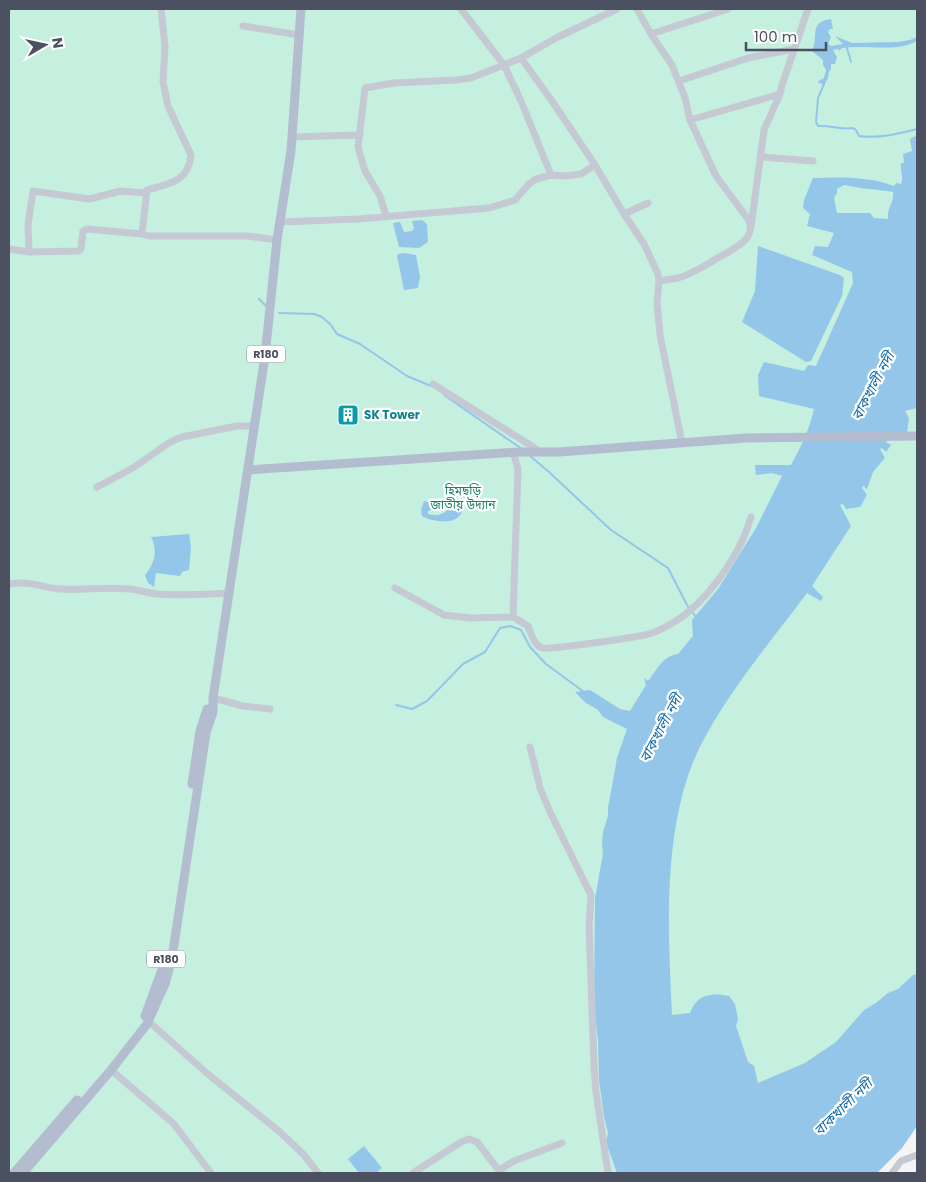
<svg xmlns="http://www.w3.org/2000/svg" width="926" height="1182" font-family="Poppins,'Noto Sans Bengali',sans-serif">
<rect width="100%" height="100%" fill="#f5f3f3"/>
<!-- green -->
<path fill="#c5efde" d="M9 9H917V988L733 1173H9Z"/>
<!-- water -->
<path fill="#94c6ea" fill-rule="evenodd" d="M831 19 833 29H830L828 32 831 37 828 44 831 46 843 44 835 36 852 43 898 42 910 40 917 37V41C896 53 866 44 842 48L839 51 838 49 833 50 837 57 835 64H831V70L829 71 828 78 823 87 822 84 817 82 824 78 826 70 823 65V60L812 51C819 37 808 22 831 19Z
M917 135V408L905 411 909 418 907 432 891 434 886 442 891 445 886 452 882 448 880 449 885 458 873 472 867 489 863 486 862 488 867 495 860 507 846 509 843 504 840 505 851 526 812 586 823 597 821 601 807 593C772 640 732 687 704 739 661 818 668 928 672 1015L690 1013C696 995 711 992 729 996L735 1004 738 1019 736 1026 748 1062 754 1066 758 1083 805 1063 836 1042 864 1010 876 1003 888 993 898 989 913 975 917 974V1126L902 1148 877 1173H617L606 1142 608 1133 604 1117 599 1080 598 1040 594 1007 595 899 603 853 602 845 603 832 608 816V808L617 758 627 729 603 717 598 710 586 703 575 692 590 690 620 709 630 711 646 685 644 678 648 681C658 669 662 656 678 654L693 636 692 620 718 589 756 528 782 476 772 473 756 475 755 465H791C801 447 810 428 814 409L759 396 758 375 764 362 804 371 808 365 816 366 853 283 852 272 812 255 815 246 828 247 834 233 807 226 810 214 803 208 804 200 813 178C840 177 868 176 894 186L896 183 901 184C904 176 900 171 901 163H904L903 154 912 151 910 139ZM844 185C861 189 876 189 893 192 894 205 887 206 888 219L874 218 870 213H837L834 198 837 193V189Z
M422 220 427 224 428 242 419 248 399 247 393 223 400 222 404 232 412 231 414 228 412 221Z
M758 246 840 275 844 278 842 296 811 361 806 362 742 322 755 291Z
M405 253 416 255 420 277 418 288 404 290 397 256 398 254Z
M453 499H457L463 502C466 526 437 524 422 516L421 510 424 501 435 504 434 509 428 511V514C441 518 450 511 453 499Z
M189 534 191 547 189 570 182 572 180 576 156 573 154 587 148 583 145 575C155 563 158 550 151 537Z
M364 1146 382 1168 376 1173H359L348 1159Z"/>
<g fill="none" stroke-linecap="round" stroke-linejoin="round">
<!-- stream -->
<path stroke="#94c6ea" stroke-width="2" d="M846 45 851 62
M824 84 818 98 816 122 818 126C830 125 841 130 853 128L856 130 859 136C877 139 899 134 917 129
M259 299 266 306
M279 313 314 314 322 317 331 325 337 334 360 344 407 376 431 386
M444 395 522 449
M529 455 549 472 611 530 668 568 687 605 696 617
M396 705 412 709 427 701 463 664 485 652 500 628 510 626 521 630 530 647 546 664 584 692"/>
<!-- minor -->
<path stroke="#c4c9d3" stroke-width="7" d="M461 9 504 65 521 101 551 175
M637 9 651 34 672 65 685 98 690 120 716 176 748 219C759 239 730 251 716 259 704 266 692 274 678 278 672 279 665 280 659 281
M243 26 299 35
M651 34 728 9
M521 58 552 101 595 165 624 214 644 244 658 274 659 281 657 303 660 335 682 443
M679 81 748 58 794 49
M690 120 780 94
M292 137 360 135
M761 157 813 161
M624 214 648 203
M386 216 380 196 365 171 358 147 365 88 394 83 456 80 471 78 521 58 556 38 617 9
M280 222 358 219 489 208 515 200 529 184 536 179 551 175 566 176 581 174 595 165
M751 227 764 130 780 94 782 85 808 9
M142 234 147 190C168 184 189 182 191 155L168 106 163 82 165 46 161 9
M9 249 29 252 78 251 81 249 83 231 87 229 142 234 149 236H248L277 240
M29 252 28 225 33 191 89 199 121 191 145 193
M433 384 541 452
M97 487 133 468 170 442 182 437 237 426H255
M9 584C32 580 41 588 61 589 84 590 108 587 130 589 139 590 148 593 157 594 181 596 206 594 230 593
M395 588 444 615 470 618 513 617 528 626C531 633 533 644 542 648 547 650 642 637 652 633 661 630 681 619 688 612 715 590 742 550 751 517
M513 617 518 469 513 452
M213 698 243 706 270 709
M530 747 540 788 550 812 591 895 589 926 594 1064 596 1092 608 1173
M148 1021 209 1075 280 1132 304 1155 318 1173
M111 1070 173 1123 211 1173
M499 1170 514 1161 562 1143
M413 1173 461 1142 469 1139 477 1142 501 1173
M892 1173 901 1161 917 1155"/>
<!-- major -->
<path stroke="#b4bcd0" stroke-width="9" d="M248 470 518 452H559L746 438 917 436
M192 784 200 731 207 709
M145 1016 167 956
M14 1173 77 1100
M23 1173 111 1070 147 1024 165 984 172 958 206 733 213 712V698L265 356 277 240 291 151 301 9"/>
</g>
<!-- icons -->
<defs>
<g id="building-square" transform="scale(1.125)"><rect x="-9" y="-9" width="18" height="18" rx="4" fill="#0f9aa8" stroke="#fff"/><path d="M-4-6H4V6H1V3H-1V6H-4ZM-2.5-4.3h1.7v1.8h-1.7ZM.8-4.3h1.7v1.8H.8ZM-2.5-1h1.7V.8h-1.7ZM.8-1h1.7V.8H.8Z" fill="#fff"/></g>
</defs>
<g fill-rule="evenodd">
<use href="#building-square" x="348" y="415"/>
</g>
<g text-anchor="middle" stroke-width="4.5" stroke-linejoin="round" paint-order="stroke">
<!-- shield labels -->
<g fill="#fff" stroke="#818590" stroke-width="1">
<rect x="247" y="345.5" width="38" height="17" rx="4"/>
<rect x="147" y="950.5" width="38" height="17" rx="4"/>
</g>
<g font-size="11" font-weight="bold" fill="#4b5160">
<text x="266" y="358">R180</text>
<text x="166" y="963">R180</text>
</g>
<!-- culture labels -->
<g font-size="12" font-weight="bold" fill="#0d838f" stroke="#fff" text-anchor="start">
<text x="364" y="419">SK Tower</text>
</g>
<!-- park labels -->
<g font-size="12" fill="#1b8164" stroke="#fff">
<text x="463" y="495">হিমছড়ি<tspan x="463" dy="14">জাতীয় উদ্যান</tspan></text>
</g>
<!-- water labels -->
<g font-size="14" font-style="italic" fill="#126bac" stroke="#fff">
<text transform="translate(873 386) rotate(-62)" y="5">বাকখালী নদী</text>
<text transform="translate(661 728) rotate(-62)" y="5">বাকখালী নদী</text>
<text transform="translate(843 1107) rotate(-44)" y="5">বাকখালী নদী</text>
</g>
</g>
<!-- border -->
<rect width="926" height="1182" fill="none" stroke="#4b5160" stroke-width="20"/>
<!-- north arrow -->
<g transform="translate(45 45) rotate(81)" stroke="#ffffff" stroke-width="4" paint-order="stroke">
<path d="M0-4L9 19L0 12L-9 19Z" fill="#4b5160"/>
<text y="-8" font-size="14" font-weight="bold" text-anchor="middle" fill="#4b5160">N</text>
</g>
<!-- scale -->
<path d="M746 42v8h80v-8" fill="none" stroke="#4b5160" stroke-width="2.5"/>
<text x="754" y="42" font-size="15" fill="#4b5160" stroke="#ffffff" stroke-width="4" paint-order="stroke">100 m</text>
</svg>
